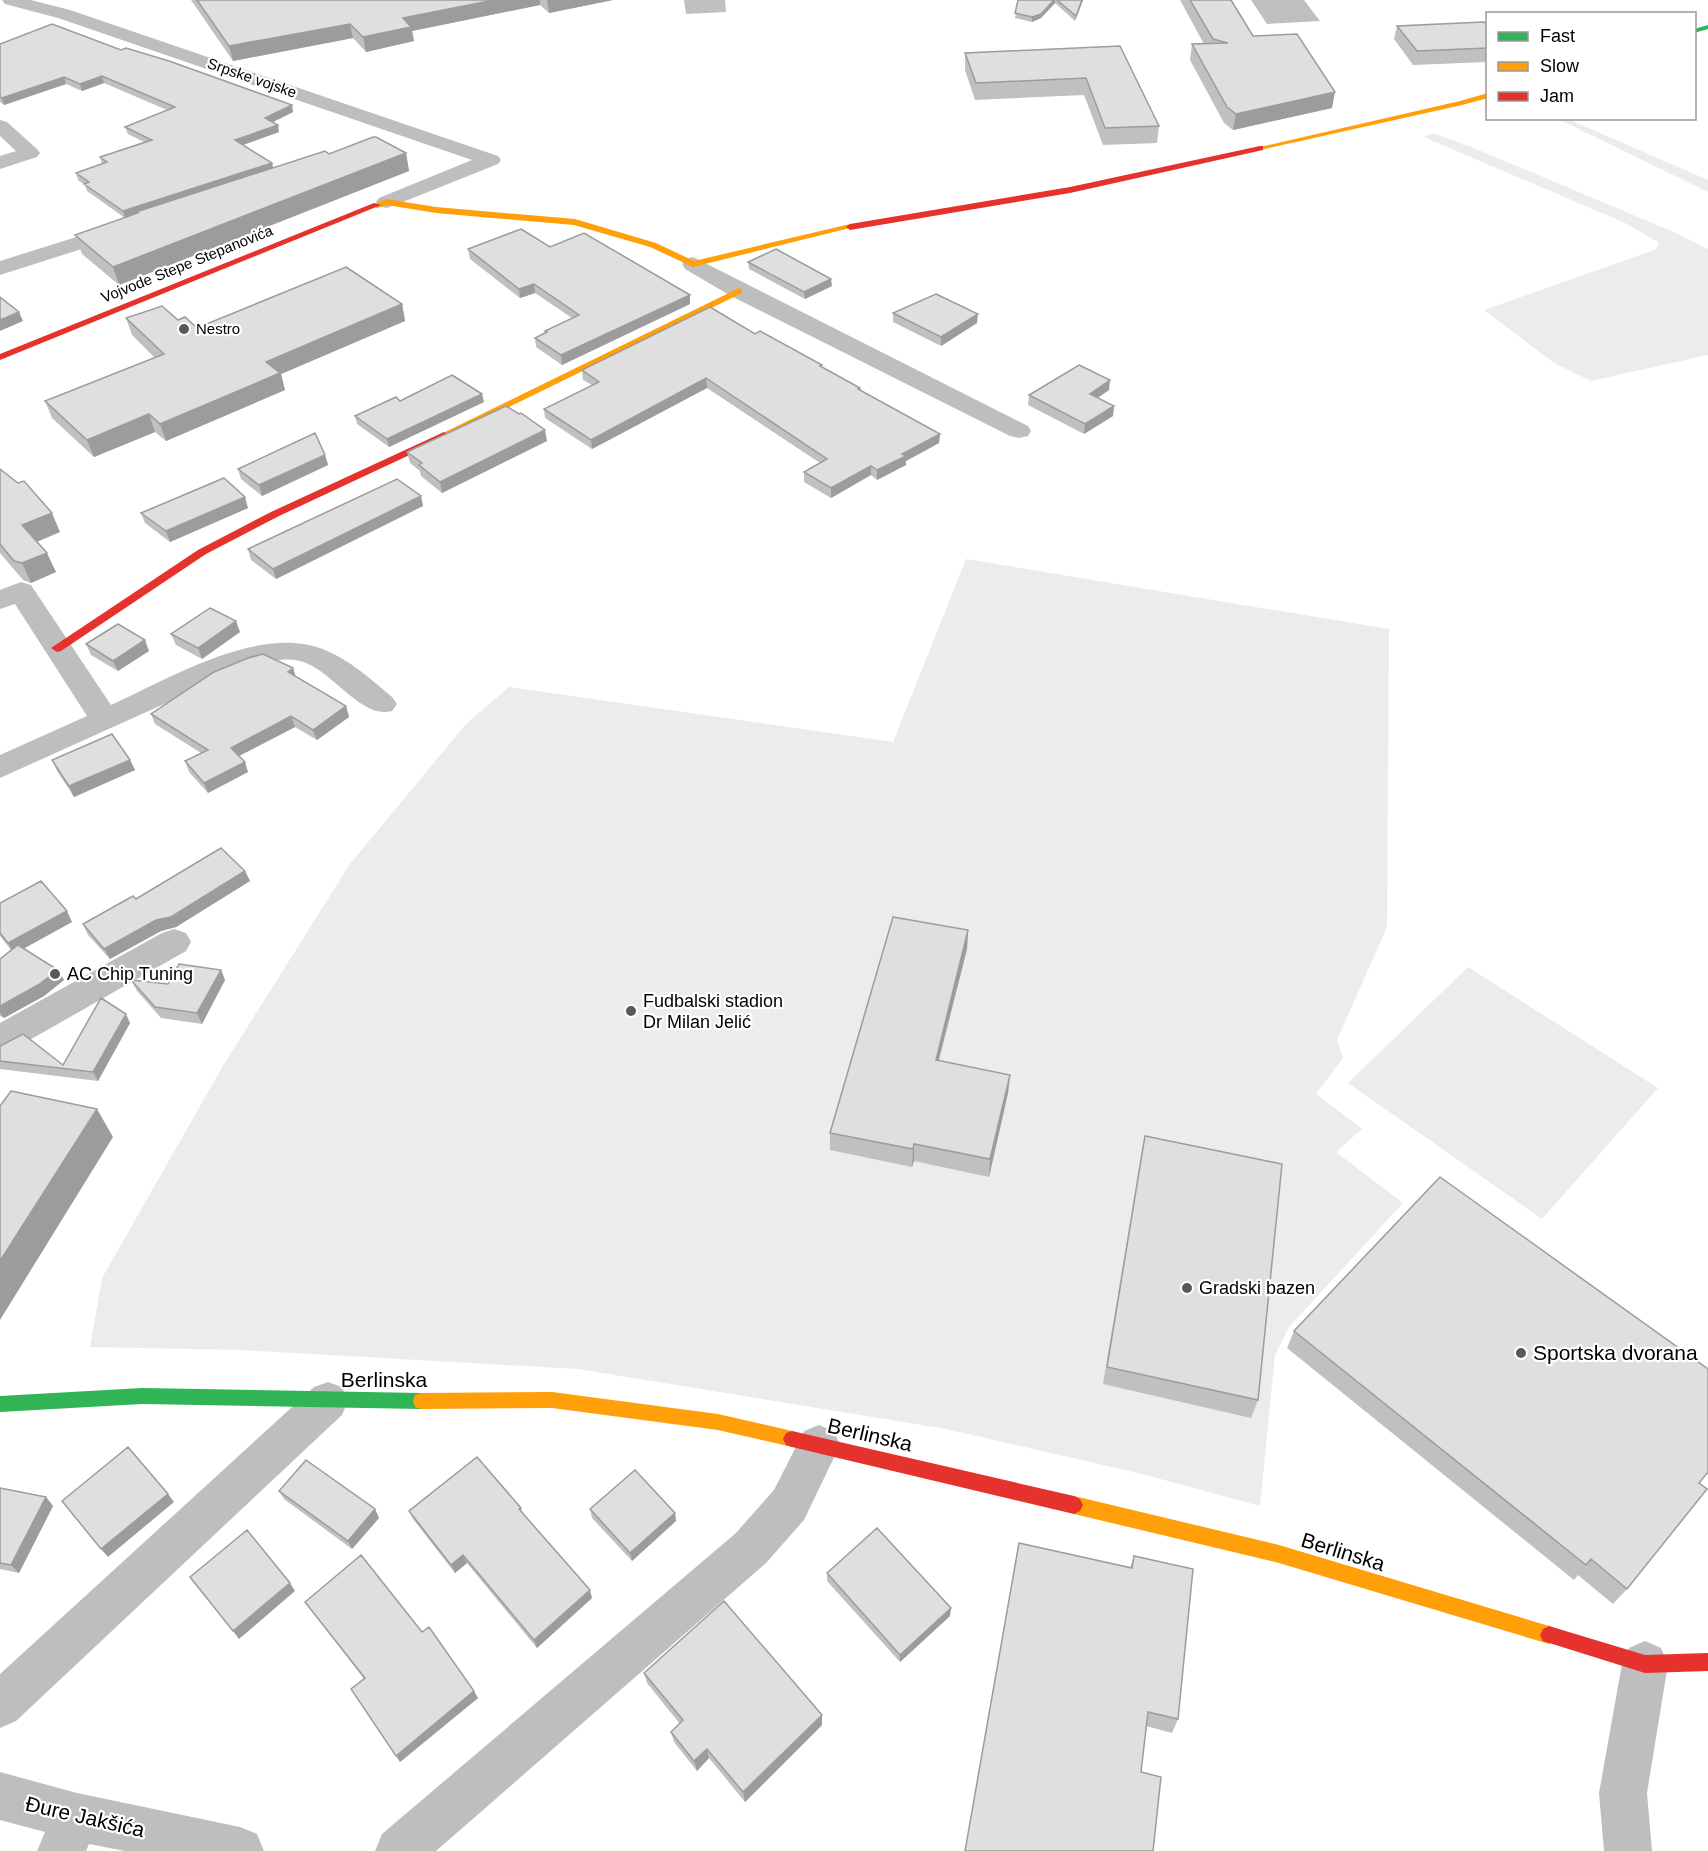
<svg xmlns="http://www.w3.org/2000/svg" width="1708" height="1851" font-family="Arial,sans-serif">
<rect width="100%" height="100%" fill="#fff"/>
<!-- green -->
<path fill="#ececec" d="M1558 119H1568L1708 180V192Z
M1433 133 1469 146 1676 233 1708 249V355L1591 381 1554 363 1484 310 1657 249 1658 242 1625 223 1424 137Z
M966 559 1389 629 1387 927 1337 1040 1343 1058 1316 1094 1362 1129 1336 1152 1403 1203 1289 1327 1275 1355 1260 1506 1142 1474 946 1429 578 1369 240 1350 90 1347 102 1278 224 1064 350 864 466 724 509 687 893 742Z
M1468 967 1658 1088 1542 1219 1348 1083Z"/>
<!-- water -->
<path fill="#bfbfbf" d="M1251 0H1304L1320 21 1267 24Z"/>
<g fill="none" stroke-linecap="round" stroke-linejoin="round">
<!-- street -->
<path fill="#bebebe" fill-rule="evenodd" d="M2 0H31L70 10 498 156 501 160 498 164 393 206 386 208 379 206 376 202 379 198 472 160 58 18 5 4Z
M0 120 7 122 37 149 40 153 37 157 0 169V156L16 151 0 136Z
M121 223 129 224 132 229 129 234 0 275V261Z
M693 257 1028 426 1031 431 1028 436 1019 438 1010 436 731 296 685 269 682 264 685 259Z
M21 582 31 585 111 705C170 678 261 623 325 650 350 660 372 680 392 697L397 704 392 711C361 720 332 669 300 661 281 657 262 662 244 668L0 778V755L87 716 15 604 0 609V590Z
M174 929 186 933 191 942 186 951 12 1050 0 1054V1023L162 933Z
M328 1382 342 1387 348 1401 342 1415 16 1721 0 1728V1674L314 1387Z
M819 1425 834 1431 840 1445 804 1520 766 1563 436 1851H375L382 1834 736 1533 774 1490 804 1431Z
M1645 1641 1661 1648 1668 1664 1647 1793 1652 1851H1604L1599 1793 1622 1664 1629 1648Z
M0 1772 77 1793 240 1827 257 1834 264 1851H125L89 1844 86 1851H37L45 1832 0 1820Z"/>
<!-- fast -->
<path fill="#30b455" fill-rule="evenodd" d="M1708 25V29L1694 33V29Z
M142 1388 421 1393 427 1395 429 1401 427 1407 421 1409 142 1404 0 1412V1396Z"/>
<!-- slow -->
<path fill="#ff9f0a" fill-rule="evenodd" d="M1488 93V98L1462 105 1260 150 1256 148 1460 101Z
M386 199 436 207 575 219 656 243 694 261 850 224 854 227 693 267 650 247 574 225 436 213 387 205 377 208 373 205Z
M739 288 742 289V293L448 437 444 438 439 435Z
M552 1392 718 1414 792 1431 798 1433 801 1439 798 1445 792 1447 718 1430 552 1408 421 1409 415 1407 413 1401 415 1395 421 1393Z
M1074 1496 1279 1545 1549 1626 1555 1629 1558 1635 1555 1641 1549 1644 1279 1563 1074 1514 1068 1511 1065 1505 1068 1499Z"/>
<!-- jam -->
<path fill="#e5322d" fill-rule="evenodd" d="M1260 146H1263V150L1070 193 850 230 846 227 850 224 1070 187Z
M374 203 381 205 0 360V354Z
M444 432 449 435 448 437 279 516 206 554 61 651 57 652 51 648 198 550 271 512Z
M792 1431 1074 1496 1080 1499 1083 1505 1080 1511 1074 1514 792 1447 786 1445 783 1439 786 1433Z
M1549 1626 1645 1655 1708 1653V1671L1645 1673 1543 1641 1540 1635 1543 1629Z"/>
</g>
<!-- wall -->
<path fill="#c0c0c0" d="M191 0H613L549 13 540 5 412 31 414 41 366 52 353 38 233 61Z
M684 0H725L726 12 686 14Z
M1018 0H1083L1075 21 1055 3 1041 18 1032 22 1015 18Z
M1180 0H1231L1253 36 1332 108 1233 130 1224 123 1190 60 1192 44H1204Z
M1488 25V62L1413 65 1394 39 1397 26Z
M0 44 121 50 293 112 273 122 279 132 243 145 273 168 329 154 406 153 409 171 119 285 82 254 75 235 125 218 87 191 85 185 78 180 76 173 102 164 100 157 144 142 128 134 125 127 167 110 104 83 82 91 66 84 4 105 0 102Z
M1120 46 1159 126 1157 143 1103 145 1084 95 975 100 965 70V53Z
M550 247 690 304 562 365 536 347 535 338 545 333V331L572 318 535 293 520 298 470 259 468 249Z
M748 262 832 286 805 299 749 269Z
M402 304 405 321 281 374 285 390 166 441 155 432 94 457 52 418 45 401 155 358 132 335 126 318 178 320 197 328Z
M893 313 977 323 941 346 893 322Z
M755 334 822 367 860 390 940 434 939 443 906 461V465L877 480 871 475 831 498 804 482V472L820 463 707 388 592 449 545 418 544 409 592 385 583 380 582 370Z
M1109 390 1097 398 1114 406 1113 416 1084 434 1028 405 1029 395Z
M400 401 484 402 389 447 357 424 355 416Z
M547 441 442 493 421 476 420 471 410 463 407 452Z
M325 455 328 465 262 496 241 479 238 469Z
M0 469 60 532 37 542 56 572 31 583 23 580 0 553Z
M421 496 423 506 276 579 251 560 248 549Z
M248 508 170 542 145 523 141 513Z
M240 632 202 659 176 645 171 634Z
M86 644 149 651 118 671 91 655Z
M293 668 296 677 346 706 349 717 317 740 295 727 239 756 248 772 208 793 189 772 185 761 201 753 155 724 151 714Z
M52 760H130L135 770 74 797 57 771Z
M245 871 250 881 176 927 161 931 110 959 88 935 83 924 136 899Z
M0 903 72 922 24 948 64 980 44 996 4 1018 0 1016V959L11 950 0 936Z
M968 930 967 949 939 1060 1010 1075 1008 1093 989 1177 914 1161 912 1167 830 1150V1133Z
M221 970 225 980 202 1024 161 1018 137 991 131 980 168 984Z
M130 1023 98 1081 0 1069V1046L63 1065Z
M1145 1136 1258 1400 1251 1418 1103 1384 1141 1156Z
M1294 1331 1699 1483 1627 1589 1613 1604 1578 1575 1574 1580 1287 1348Z
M0 1488 46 1497 53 1506 19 1573 0 1569Z
M279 1491 375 1509 379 1518 352 1549 284 1499Z
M521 1508 523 1514 592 1598 537 1648 467 1563 455 1573 413 1519 409 1511Z
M590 1509 675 1513 676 1521 632 1561 592 1518Z
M1134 1556 1178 1719 1172 1733 1146 1726 1141 1772 965 1851 1130 1568Z
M827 1573 950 1616 900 1662 827 1581Z
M305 1602 422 1632 478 1698 400 1762 364 1679Z
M644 1673 822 1725 745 1802 709 1758 697 1771 674 1742 671 1732 680 1724 647 1683Z"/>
<!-- shaded-wall -->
<path fill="#9c9c9c" d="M494 0H540V5L412 31 414 41 366 52 363 37 403 18Z
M547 0H613L549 13Z
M1054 0H1055V3L1041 18 1032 22V17Z
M1082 0H1083L1075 21 1076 16Z
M350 24 353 38 233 61 229 46Z
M102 76 104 83 82 91 80 84Z
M64 77 66 84 4 105 2 98Z
M1335 92 1332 108 1233 130 1236 114Z
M292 105 293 112 267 125 265 118Z
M278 125 279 132 237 147 235 140Z
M406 153 409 171 119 285 113 267Z
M272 163 274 170 136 212 137 214 125 218 123 211Z
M831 279 832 286 805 299 804 292Z
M534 284 535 293 520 298 519 289Z
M690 295V304L562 365 561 355Z
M402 304 405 321 281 374 285 390 166 441 160 424 266 362Z
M19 312 23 321 0 331V320Z
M978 314 977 323 941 346V337Z
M706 378 707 388 592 449 591 440Z
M1110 380 1109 390 1089 404 1090 394Z
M482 394 484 402 389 447 387 439Z
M1114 406 1113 416 1084 434 1085 424Z
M149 414 155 432 94 457 87 440Z
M545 430 547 441 442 493 440 482Z
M940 434 939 443 906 461V465L877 480V470L902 454Z
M325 455 328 465 262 496 259 485Z
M871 466V475L831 498V488Z
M421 496 423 506 276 579 273 569Z
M245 497 248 508 170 542 166 531Z
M52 513 60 532 31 544 22 525Z
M47 553 56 572 31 583 22 563Z
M236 621 240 632 202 659 198 648Z
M145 640 149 651 118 671 113 661Z
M293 668 296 678 288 672Z
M346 706 349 717 317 740 313 730Z
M291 716 295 727 235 758 231 748Z
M130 760 135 770 74 797 69 786Z
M245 762 248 772 208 793 204 783Z
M245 871 250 881 176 927 161 931 110 959 104 949Z
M67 911 72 922 14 954 8 943Z
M968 930 967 949 934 1078 936 1060Z
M58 970 64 980 44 996 4 1018 0 1013V1006Z
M221 970 225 980 202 1024 197 1013Z
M126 1014 130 1023 98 1081 93 1072Z
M1010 1075 1008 1093 989 1177 990 1159Z
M97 1109 113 1137 0 1320V1261Z
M914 1144V1161L912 1167 913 1149Z
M168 1494 174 1502 108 1557 101 1549Z
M46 1497 53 1506 19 1573 11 1565Z
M375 1509 379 1518 352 1549 348 1541Z
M675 1513 676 1521 632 1561 630 1553Z
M463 1555 467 1563 455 1573 451 1565Z
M290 1583 295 1591 239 1639 233 1631Z
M590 1590 592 1598 537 1648 534 1640Z
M951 1608 950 1616 900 1662V1655Z
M474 1691 478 1698 400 1762 396 1756Z
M822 1715V1725L745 1802 743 1792Z
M707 1749 709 1758 697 1771 694 1761Z"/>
<!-- building -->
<path fill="#dfdfdf" stroke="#9c9c9c" stroke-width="1.5" d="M197 0H494L403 18 411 27 363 37 350 24 229 46Z
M1018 0H1054L1041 14 1032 17 1015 13Z
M1057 0H1082L1076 16Z
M1190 0H1231L1253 36 1297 34 1335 92 1236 114 1227 107 1192 44 1228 43 1213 39Z
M1484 22 1488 25V48L1417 51 1397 26Z
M52 24 121 50 126 48 169 61 292 105 265 118 278 125 235 140 272 163 123 211 84 184 89 182 76 173 107 162 100 157 152 140 125 127 175 107 102 76 80 84 64 77 2 98 0 97V44Z
M1120 46 1159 126 1105 128 1086 78 976 83 965 53Z
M373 137H376L406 153 113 267 75 235 138 213 136 212 325 151 329 154Z
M521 229 550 247 584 233 690 295 561 355 535 338 547 332 545 331 579 315 534 284 519 289 468 249Z
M776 249 831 279 804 292 748 262Z
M346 267 402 304 266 362 280 373 160 424 149 414 87 440 45 401 164 354 126 318 162 306 178 320 185 317 197 328Z
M936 294 978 314 941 337 893 313Z
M0 297 19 312 0 320Z
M710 307 755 334 760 331 822 365 820 366 860 388 858 389 940 434 902 454 906 456 877 470 871 466 831 488 804 472 827 459 706 378 591 440 544 409 599 382 582 370Z
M1079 365 1110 380 1090 394 1114 406 1085 424 1029 395Z
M452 375 482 394 387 439 355 416 396 397 400 401Z
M506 406 519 414 521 413 545 430 440 482 419 465 422 463 407 452Z
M315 433 325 455 259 485 238 469Z
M0 469 18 483 24 481 52 513 22 525 47 553 22 563 14 561 0 544Z
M224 478 245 497 166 531 141 513Z
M397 479 421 496 273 569 248 549Z
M210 608 236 621 198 648 171 634Z
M118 624 145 640 113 661 86 644Z
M263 654 293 668 288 672 346 706 313 730 291 716 231 748 245 762 204 783 185 761 208 750 151 714 214 672 248 658Z
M112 734 130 760 69 786 52 760Z
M221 848 245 871 171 917 156 920 104 949 83 924 133 896 136 899Z
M41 881 67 911 8 943 0 933V903Z
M893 917 968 930 936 1060 1010 1075 990 1159 914 1144 913 1149 830 1133Z
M18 945 58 970 38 985 0 1006V959Z
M179 964 221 970 197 1013 155 1007 131 980 168 984Z
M101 998 126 1014 93 1072 0 1061V1046L23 1034 63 1065Z
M11 1091 97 1109 0 1261V1106Z
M1145 1136 1282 1164 1258 1400 1107 1367Z
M1440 1177 1708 1369V1472L1699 1483 1707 1489 1627 1589 1591 1559 1586 1565 1294 1331Z
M128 1447 168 1494 101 1549 62 1501Z
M477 1457 521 1508 519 1509 590 1590 534 1640 463 1555 451 1565 409 1511Z
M306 1460 375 1509 348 1541 279 1491Z
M635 1470 675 1513 630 1553 590 1509Z
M0 1488 46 1497 11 1565 0 1563Z
M877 1528 951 1608 900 1655 827 1573Z
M247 1530 290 1583 233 1631 190 1577Z
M1019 1543 1132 1568 1134 1556 1193 1569 1178 1719 1148 1712 1141 1772 1161 1777 1153 1851H965Z
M361 1555 422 1632 429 1627 474 1691 396 1756 351 1689 365 1678 305 1602Z
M724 1601 822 1715 743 1792 707 1749 694 1761 671 1732 683 1720 644 1673Z"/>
<!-- markers -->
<g fill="#595959" stroke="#fff" stroke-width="2">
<circle cx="184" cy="329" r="6"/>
<circle cx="55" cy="974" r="6"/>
<circle cx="631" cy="1011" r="6"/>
<circle cx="1187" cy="1288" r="6"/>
<circle cx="1521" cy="1353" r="6"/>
</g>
<g text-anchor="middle" stroke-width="4.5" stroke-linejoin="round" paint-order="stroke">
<!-- far-street labels -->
<g font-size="15" fill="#000" stroke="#fff">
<text transform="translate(252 78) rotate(19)" y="5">Srpske vojske</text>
<text transform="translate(187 264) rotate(-22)" y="5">Vojvode Stepe Stepanovića</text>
</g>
<!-- far-poi labels -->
<g font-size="15" fill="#000" stroke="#fff" text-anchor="start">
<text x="196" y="334">Nestro</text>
</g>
<!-- poi labels -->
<g font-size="18" fill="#000" stroke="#fff" text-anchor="start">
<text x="67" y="980">AC Chip Tuning</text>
<text x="643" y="1007">Fudbalski stadion<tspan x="643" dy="21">Dr Milan Jelić</tspan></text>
<text x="1199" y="1294">Gradski bazen</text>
</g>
<!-- near-poi labels -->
<g font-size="21" fill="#000" stroke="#fff" text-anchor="start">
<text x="1533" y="1360">Sportska dvorana</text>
</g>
<!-- near-street labels -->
<g font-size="21" fill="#000" stroke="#fff">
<text x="384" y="1387">Berlinska</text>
<text transform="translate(870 1435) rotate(13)" y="7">Berlinska</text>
<text transform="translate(1343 1552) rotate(17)" y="7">Berlinska</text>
<text transform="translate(85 1817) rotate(13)" y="7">Đure Jakšića</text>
</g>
</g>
<!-- legend -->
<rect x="1486" y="12" width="210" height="108" fill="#ffffff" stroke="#999999" stroke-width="1.5"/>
<rect x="1498" y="32" width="30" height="9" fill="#30b455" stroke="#999999" stroke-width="1.5"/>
<text x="1540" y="42" font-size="18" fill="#000000">Fast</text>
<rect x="1498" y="62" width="30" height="9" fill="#ff9f0a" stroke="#999999" stroke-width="1.5"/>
<text x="1540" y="72" font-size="18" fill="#000000">Slow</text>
<rect x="1498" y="92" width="30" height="9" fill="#e5322d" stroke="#999999" stroke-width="1.5"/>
<text x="1540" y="102" font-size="18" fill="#000000">Jam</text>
</svg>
